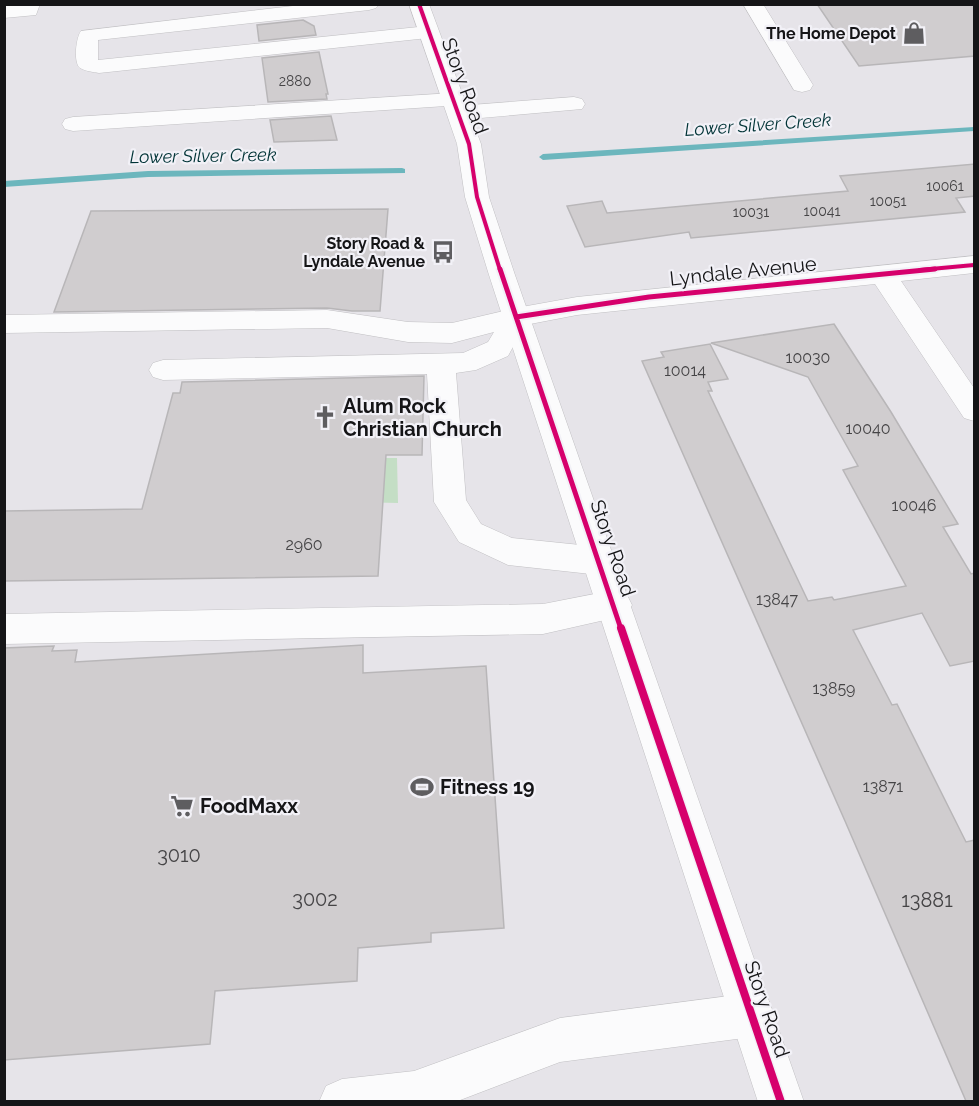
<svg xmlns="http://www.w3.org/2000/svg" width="979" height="1106" font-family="Raleway,sans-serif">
<rect width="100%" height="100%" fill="#e6e4e9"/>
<!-- green -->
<path fill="#c4dec5" d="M356 458H397L398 503 355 502Z"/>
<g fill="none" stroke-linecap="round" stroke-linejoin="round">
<!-- stream -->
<path fill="#6cb6bd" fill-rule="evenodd" d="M974 127V131L543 160 539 157 543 154Z
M402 168 405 169V173L148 177 4 187V181L148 171Z"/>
</g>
<!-- building -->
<path fill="#d0cdcf" stroke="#b8b6b8" stroke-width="1.5" d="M817 4H975V56L859 66Z
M303 20 314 26 316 35 259 41 257 25Z
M319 52 328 94H326L327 99 268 102 262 58Z
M331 116 337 140 274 142 270 120Z
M975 164V196L956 198 965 212 691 238 689 232 585 247 567 206 602 201 607 213 848 191 840 176Z
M388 209 380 311H352L327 308 54 312 91 211Z
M834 324 891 412 958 524 943 527 971 574 975 573V661L950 666 922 613 853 630 892 705 897 704 966 842 975 840V1101H966L845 821 642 361 664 357 661 352 710 344 728 379 708 382 712 391H708L808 601 832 597 834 600 906 586 843 470 858 466 808 377 711 343Z
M424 376 422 455H386L378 576 4 581V511L142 509 173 393H180L182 382Z
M363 645V673L486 666 504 928 431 933V942L358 948 357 981 215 991 210 1044 4 1060V648L54 646 52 651 77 650 75 662Z"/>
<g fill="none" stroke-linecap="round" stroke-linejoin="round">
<!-- minor casing -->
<g stroke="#c1c0c3" stroke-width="1">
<path id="minor" d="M40 4 36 15 4 18V6Z
M310 4H379L376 8 369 10 98 40V60L428 26 435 28 438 32 435 36 428 38 99 73C93 72 85 71 80 68 73 63 76 37 81 31Z
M743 4H763L813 85 810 90 802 92 794 90Z
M453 93 461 95 464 100 461 105 73 131 65 129 62 124 65 119 73 117Z
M574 97 582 99 585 104 582 109 458 120 450 118 447 113 450 108 458 106Z
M974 256V273L901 281 974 388V421L964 418 875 284 577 315 525 325 508 356 476 370 456 373 466 500 481 524 512 538 600 547 612 551 617 561 612 571 600 575 508 565 459 542 434 502 427 374 163 380 153 377 149 370 153 363 163 360 463 353 488 342 494 332 452 343 408 342 327 328 4 333V315L327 310 408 322 452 323 516 308 577 297Z
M615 590 627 595 632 605 627 615 543 634 4 644V614L543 604Z
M752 993 768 999 774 1015 768 1031 752 1037 560 1062 455 1102H319L326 1086 342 1079 414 1071 560 1018Z"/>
</g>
<!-- major casing -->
<g stroke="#c1c0c3" stroke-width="1">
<path id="major" d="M409 4H429L481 144 489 197 515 275 804 1102H758L489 275 465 197 457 144Z"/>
</g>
<!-- minor -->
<use href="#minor" fill="#fbfbfc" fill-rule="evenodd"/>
<!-- major -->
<use href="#major" fill="#fbfbfc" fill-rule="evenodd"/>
<!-- cycleway-far2 casing -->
<g stroke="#f2f1f7" stroke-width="6">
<path id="cycleway-far2" d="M419 4 469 144 477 197 500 270
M920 270 974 265"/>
</g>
<!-- cycleway-far1 casing -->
<g stroke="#f2f1f7" stroke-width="9">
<path id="cycleway-far1" d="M500 269 621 629
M516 317 649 297 935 269"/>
</g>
<!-- cycleway casing -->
<g stroke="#f2f1f7" stroke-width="11">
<path id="cycleway" d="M621 628 781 1102"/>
</g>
<!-- cycleway-far2 -->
<use href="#cycleway-far2" stroke="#d6006c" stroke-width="4"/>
<!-- cycleway-far1 -->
<use href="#cycleway-far1" stroke="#d6006c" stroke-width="5"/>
<!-- cycleway -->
<use href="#cycleway" stroke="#d6006c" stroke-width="8"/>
</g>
<!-- icons -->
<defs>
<g id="shop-bare" transform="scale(1.8)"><path d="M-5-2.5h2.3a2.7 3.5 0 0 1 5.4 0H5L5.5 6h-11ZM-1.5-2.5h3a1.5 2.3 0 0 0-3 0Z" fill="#5e5d60" stroke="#f2f1f7" stroke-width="2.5" paint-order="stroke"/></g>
<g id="bus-bare" transform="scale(1.8)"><path d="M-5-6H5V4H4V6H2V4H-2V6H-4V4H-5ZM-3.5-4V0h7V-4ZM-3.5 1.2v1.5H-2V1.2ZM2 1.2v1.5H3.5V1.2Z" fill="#5e5d60" stroke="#f2f1f7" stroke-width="2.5" paint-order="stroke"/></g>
<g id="church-bare" transform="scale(1.8)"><path d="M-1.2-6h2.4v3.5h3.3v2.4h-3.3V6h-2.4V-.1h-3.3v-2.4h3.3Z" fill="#5e5d60" stroke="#f2f1f7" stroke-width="2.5" paint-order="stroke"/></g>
<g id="stadium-bare" transform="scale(1.8)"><path d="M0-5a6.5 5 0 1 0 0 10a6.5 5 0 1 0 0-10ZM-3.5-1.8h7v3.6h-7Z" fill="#5e5d60" stroke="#f2f1f7" stroke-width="2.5" paint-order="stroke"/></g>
<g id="supermarket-bare" transform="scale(1.8)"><path d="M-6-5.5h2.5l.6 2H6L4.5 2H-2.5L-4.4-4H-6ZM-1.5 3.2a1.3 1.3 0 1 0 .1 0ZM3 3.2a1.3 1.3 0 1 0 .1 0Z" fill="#5e5d60" stroke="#f2f1f7" stroke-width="2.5" paint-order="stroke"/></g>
</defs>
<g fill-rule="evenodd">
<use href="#shop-bare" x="914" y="33"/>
<use href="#bus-bare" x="443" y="252"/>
<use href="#church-bare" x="325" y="417"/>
<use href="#stadium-bare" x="422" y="787"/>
<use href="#supermarket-bare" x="182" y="806"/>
</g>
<g text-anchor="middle" stroke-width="4.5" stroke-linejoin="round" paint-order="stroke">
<!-- far-number labels -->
<g font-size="14" fill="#454446">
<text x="295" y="86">2880</text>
<text x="945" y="191">10061</text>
<text x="888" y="206">10051</text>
<text x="822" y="216">10041</text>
<text x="751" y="217">10031</text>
</g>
<!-- far-poi labels -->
<g font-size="16" font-weight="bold" fill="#151517" stroke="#f2f1f7" text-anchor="end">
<text x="896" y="39">The Home Depot</text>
<text x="425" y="249">Story Road &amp;<tspan x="425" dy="18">Lyndale Avenue</tspan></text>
</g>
<!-- number labels -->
<g font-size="16" fill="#454446">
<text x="808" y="363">10030</text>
<text x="685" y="376">10014</text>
<text x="868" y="434">10040</text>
<text x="914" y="511">10046</text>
<text x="304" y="550">2960</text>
<text x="777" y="605">13847</text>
<text x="834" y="694">13859</text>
<text x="883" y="792">13871</text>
</g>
<!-- far-water labels -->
<g font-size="18" font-style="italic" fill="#003336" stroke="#f2f1f7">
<text transform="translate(758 125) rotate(-4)" y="6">Lower Silver Creek</text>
<text transform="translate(203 156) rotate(-1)" y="6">Lower Silver Creek</text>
</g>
<!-- street labels -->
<g font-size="20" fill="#151517" stroke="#f2f1f7">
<text transform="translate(465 86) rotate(70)" y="7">Story Road</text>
<text transform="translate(743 271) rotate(-6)" y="7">Lyndale Avenue</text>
<text transform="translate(613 548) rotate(71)" y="7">Story Road</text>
<text transform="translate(767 1009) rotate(71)" y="7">Story Road</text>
</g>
<!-- poi labels -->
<g font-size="20" font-weight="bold" fill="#151517" stroke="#f2f1f7" text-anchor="start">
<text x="343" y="413">Alum Rock<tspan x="343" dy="23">Christian Church</tspan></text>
<text x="440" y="794">Fitness 19</text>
<text x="200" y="813">FoodMaxx</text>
</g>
<!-- near-number labels -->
<g font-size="20" fill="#454446">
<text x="179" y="862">3010</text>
<text x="315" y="906">3002</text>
<text x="927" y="907">13881</text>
</g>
</g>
<!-- border -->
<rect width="979" height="1106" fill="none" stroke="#151517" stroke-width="12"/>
</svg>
